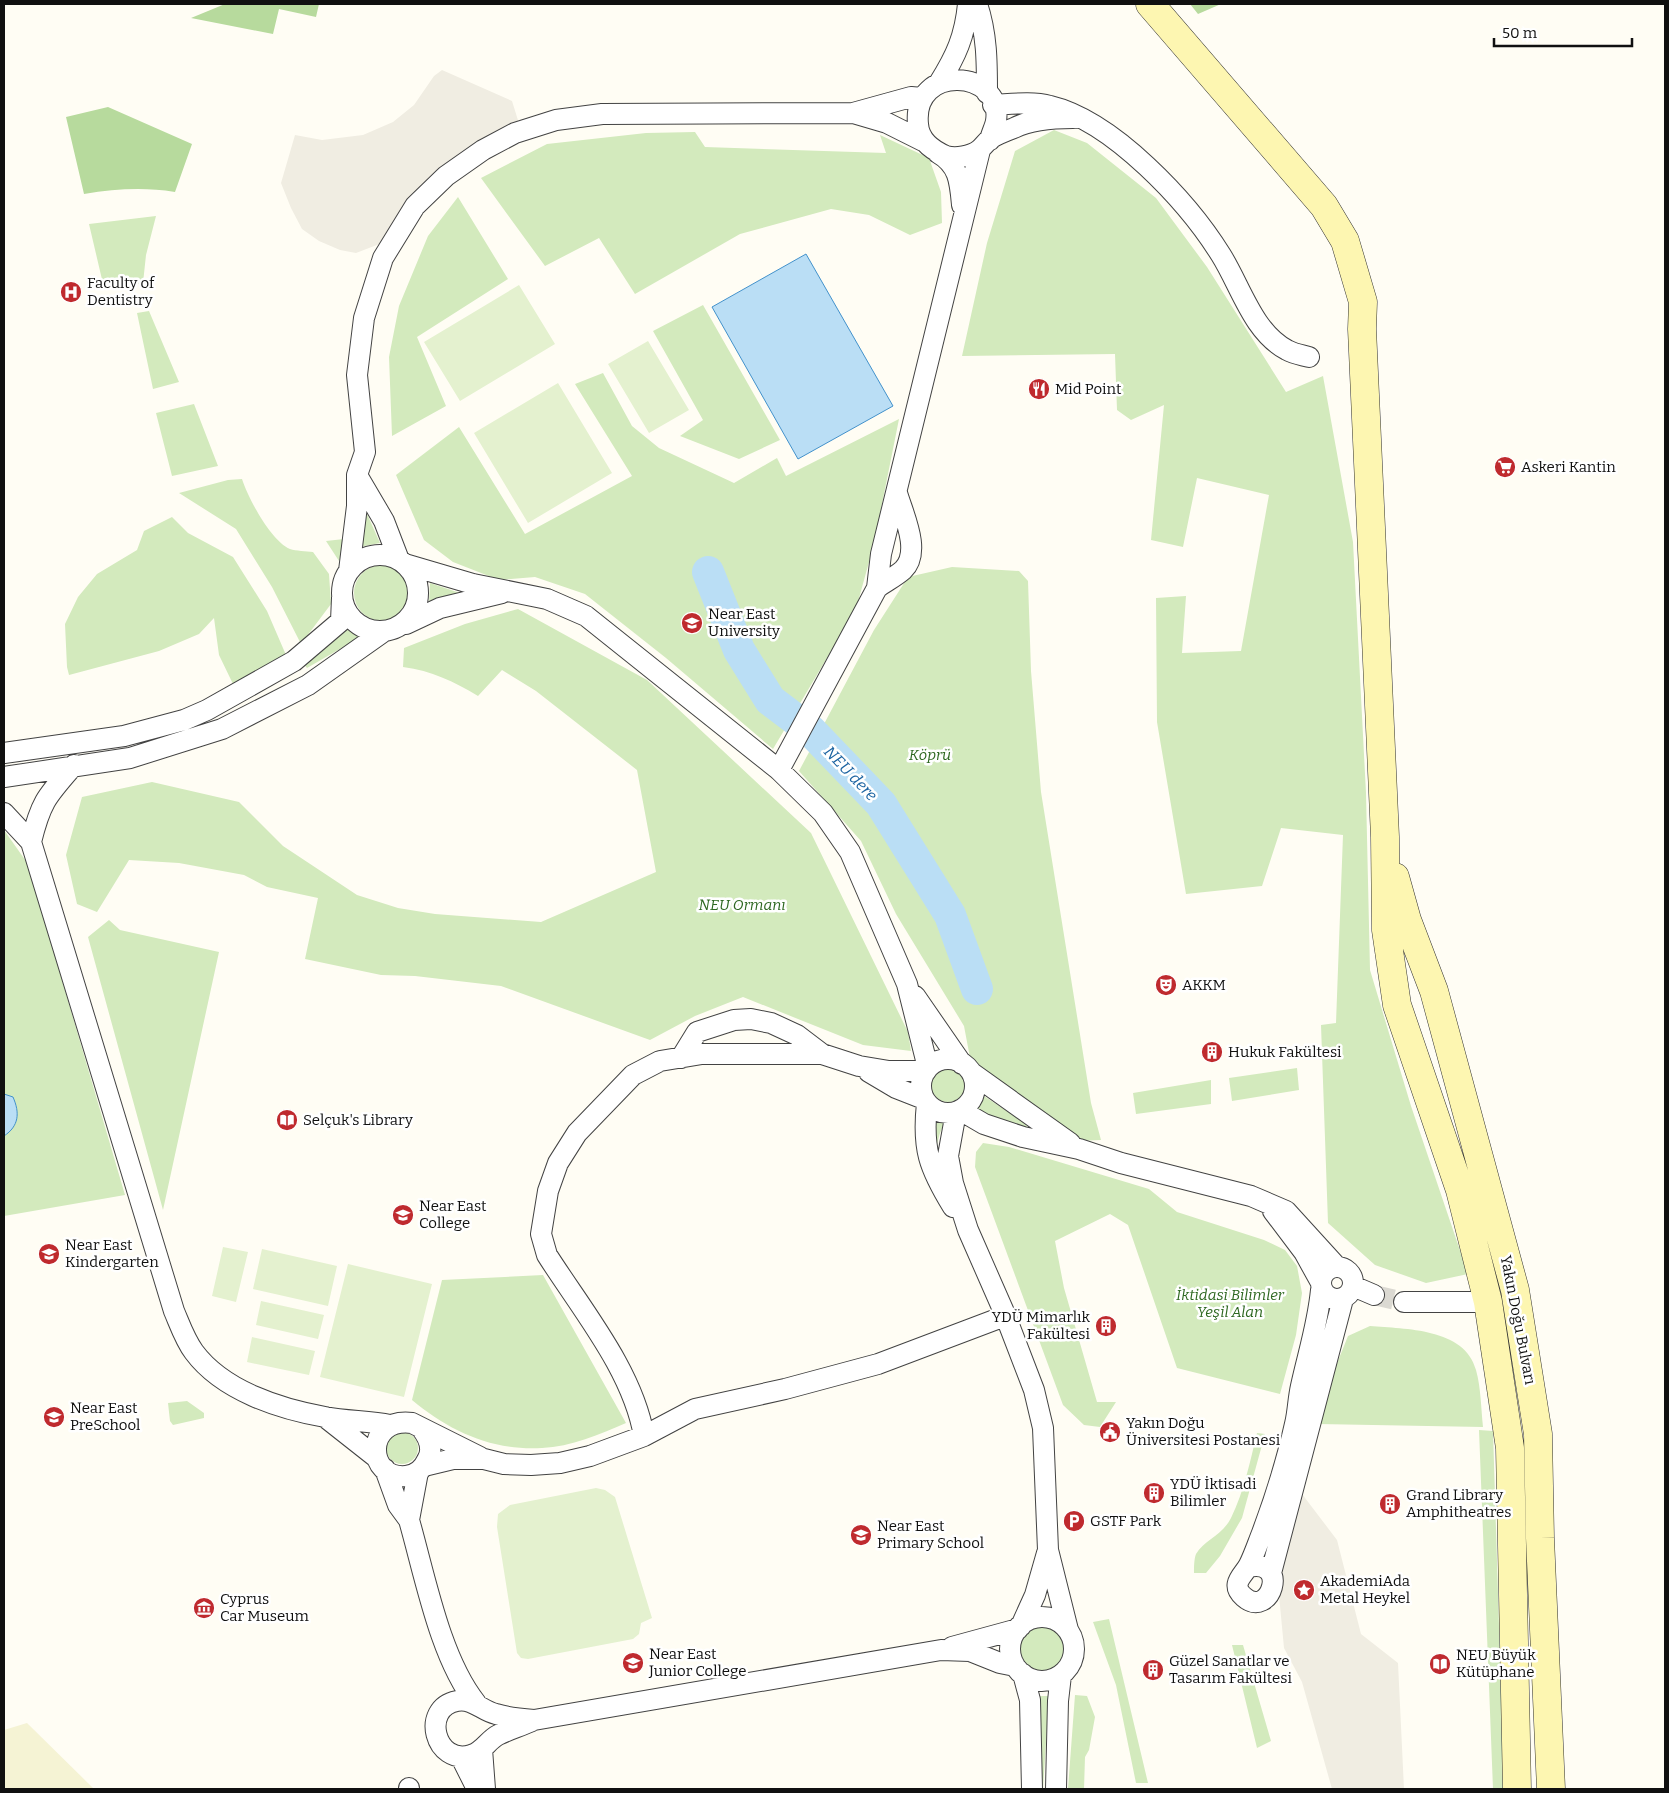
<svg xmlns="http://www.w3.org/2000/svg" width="1669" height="1793" font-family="Bitter,serif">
<rect width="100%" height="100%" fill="#fffdf4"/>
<!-- farmland -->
<path fill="#f5f3d4" d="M27 1723 94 1789H4V1730Z"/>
<!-- green -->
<path fill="#d3eabd" d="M1054 130 1087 143 1156 198 1207 267 1286 392 1323 376 1353 542 1366 793 1370 970 1411 1106 1468 1274 1426 1283 1375 1265 1328 1223 1321 1025 1336 1023 1343 835 1281 828 1262 886 1186 894 1157 722 1156 598 1186 596 1182 653 1241 651 1269 495 1197 478 1183 547 1151 540 1164 405 1131 420 1117 410 1115 354 962 356 987 243 1015 151Z
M695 132 705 147 886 153 880 135 929 158 941 192 942 223 910 235 869 215 831 209 740 234 635 294 599 238 545 266 481 178 547 144 646 133Z
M458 197 508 279 417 337 446 406 392 436 389 357 399 306 428 236Z
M156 216 146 255 143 283 104 288 89 224Z
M703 305 780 440 739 459 680 436 703 420 653 331Z
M149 311 179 382 153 389 137 313Z
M603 373 632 426 659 448 734 483 777 458 786 476 899 419 874 544 856 609 773 749 666 658 585 594 535 577 499 580 453 562 424 540 396 475 459 427 525 534 632 476 575 384Z
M194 404 218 466 172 476 156 413Z
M242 479C248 498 271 541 290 549 296 551 306 551 313 552L329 574 331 604 301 644 272 587 236 529 179 493 228 480Z
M364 507 380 543 359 547Z
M172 517 188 533 233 557 267 611 286 655 233 684 219 655 214 618 199 634 159 651 69 675 67 667 65 624 78 597 97 574 137 550 144 531Z
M344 539 339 561 326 541Z
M354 593a28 28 0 1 1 56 0a28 28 0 1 1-56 0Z
M952 567 1019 571 1028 581 1031 671 1041 792 1091 1103 1101 1140 1078 1141 971 1063 964 1026 896 914 861 841 799 771 874 630 908 577Z
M430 583 463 594 429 604Z
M518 609 647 680 811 833 908 1032 911 1051 863 1045 743 997 695 1016 650 1040 501 986 415 976 381 975 305 959 318 898 267 887 244 875 179 863 129 860 97 912 77 904 66 855 82 797 152 782 239 802 283 846 357 895 398 908 435 914 541 922 656 872 637 770 536 691 502 670 478 696C453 681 432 671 403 667L404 648 465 624Z
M346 622 364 635 307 668 302 662Z
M4 830 28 864 125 1195 4 1216Z
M109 920 120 930 219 952 163 1210 88 937Z
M1297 1068 1299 1090 1232 1101 1229 1078Z
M931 1085a17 17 0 1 1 34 0a17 17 0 1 1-34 0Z
M1211 1080V1104L1136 1114 1133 1093Z
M984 1096 1025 1123 1028 1128 974 1113Z
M930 1116 945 1122 940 1133 933 1159Z
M983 1143 1009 1147 1149 1189 1177 1212 1264 1240 1285 1250 1297 1266 1302 1293 1296 1335 1280 1394 1177 1368 1128 1225 1110 1214 1055 1241 1064 1288 1097 1402H1116L1100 1427 1084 1425 1063 1405 975 1167 976 1152Z
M543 1275 626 1423C600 1434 571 1447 542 1448 492 1451 449 1431 412 1400L442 1280Z
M1370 1326C1405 1329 1465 1328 1476 1370 1481 1388 1481 1408 1483 1427L1318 1424 1323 1398 1348 1336Z
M187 1401 204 1413V1418L173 1425 170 1421 168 1403Z
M1479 1430 1493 1431 1504 1789H1493Z
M386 1448a16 16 0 1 1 32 0a16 16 0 1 1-32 0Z
M1257 1433 1265 1434 1242 1518 1220 1556 1206 1573H1194C1194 1567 1194 1559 1196 1554 1204 1540 1222 1536 1231 1518 1244 1491 1250 1462 1257 1433Z
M1109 1619 1148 1783H1136L1116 1685 1093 1622Z
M1020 1649a22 22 0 1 1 44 0a22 22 0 1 1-44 0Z
M1232 1645H1243L1271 1741 1257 1748Z
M1075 1695 1087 1696 1095 1717 1089 1750 1085 1757 1084 1789H1068Z
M1040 1696H1049L1043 1789H1039Z"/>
<!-- forest -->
<path fill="#b7da9d" d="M225 4H319L316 17 279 9 273 34 191 18Z
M1190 4H1221L1198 14Z
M108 107 192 144 175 192C143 187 116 189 84 194L66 117Z"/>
<!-- pitch -->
<path fill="#e4f1cf" d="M519 285 555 344 460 401 424 342Z
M648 341 689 410 649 433 608 364Z
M558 383 612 473 528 523 474 433Z
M223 1247 248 1252 236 1302 212 1296Z
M262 1249 337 1266 328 1306 253 1289Z
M348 1264 432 1284 404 1397 320 1377Z
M261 1301 324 1315 318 1339 256 1325Z
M252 1337 315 1351 309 1375 247 1362Z
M596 1488 605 1490 615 1497 652 1618 641 1623 639 1634 633 1639 528 1659 521 1658 517 1653 497 1527 498 1514 510 1505Z"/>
<!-- plaza -->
<path fill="#f0ede2" d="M442 70 512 101 521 130 483 150 395 238 356 253 340 250 319 241 302 229 291 208 281 183 295 135 322 140 363 135 393 122 414 105 434 76Z
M1299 1490 1337 1540 1361 1634 1398 1663 1404 1789H1332L1302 1682 1284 1648 1277 1574Z"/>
<!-- water -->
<path fill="#badef5" stroke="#4291cb" d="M806 254 893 406 798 459 712 307Z
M4 1094 13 1097C20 1113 19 1126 4 1136Z"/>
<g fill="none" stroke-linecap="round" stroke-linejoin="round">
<!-- river -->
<path stroke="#badef5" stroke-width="32" d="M708 572 739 650 770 700 811 731 881 804 950 915 977 989"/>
<!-- minor-tunnel -->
<path stroke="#dbd9d2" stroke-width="20" stroke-dasharray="20 10" stroke-linecap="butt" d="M1374 1295 1404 1302"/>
<!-- minor casing -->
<g stroke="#434343" stroke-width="22">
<path id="minor" d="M977 4C987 34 987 62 987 93
M939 83C956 56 965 36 968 4
M993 105C1012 104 1032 101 1050 106 1113 121 1188 202 1221 255 1241 287 1253 332 1287 350 1294 354 1302 355 1309 357
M853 113 887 123 923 141
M990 140C991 134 995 127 996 121 1004 69 912 63 918 124 919 141 932 150 946 156 956 159 971 156 979 150 983 147 986 142 990 139 996 135 1006 131 1014 128 1032 119 1054 118 1073 118
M938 153C959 165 960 182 962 205
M357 475 384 521 399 560
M342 593a38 38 0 1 1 76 0a38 38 0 1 1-76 0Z
M405 564 473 584 547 599 586 616 779 770 823 813 850 852 907 984 928 1068
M349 571 357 506V475L365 452 357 375 364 318 383 258 415 206 446 176 483 150 515 133 556 120 602 114 853 113 911 97 922 98
M877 588C885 582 895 577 903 570 922 552 903 514 897 493
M406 624 440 608 502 593
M4 753 124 736 184 720 207 710 294 661 341 621 342 598
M779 770 877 588 881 554 980 150
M4 777 130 758 222 729 308 685 383 632
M4 813 31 842 174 1311C180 1325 185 1340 194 1352 223 1391 280 1409 325 1417 347 1421 369 1421 390 1425
M31 842C41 801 47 796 74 765
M915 996 962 1064
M681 1058 697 1032 734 1020 751 1019 771 1023 797 1035 822 1054 859 1066 889 1071H926
M921 1086a27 27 0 1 1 54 0a27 27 0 1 1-54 0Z
M869 1072 896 1088 924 1099
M972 1073 1070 1143
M927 1103C922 1149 929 1168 953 1207
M960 1110 984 1124 1023 1137 1079 1149 1121 1163 1251 1196 1286 1211 1337 1267
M956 1112 948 1156 953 1183 968 1230 1004 1312 1034 1390 1043 1428 1048 1550 1068 1630
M1273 1211 1304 1252 1320 1281
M1321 1283a16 16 0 1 1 32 0a16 16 0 1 1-32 0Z
M1353 1286 1374 1295
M1404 1302H1488
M325 1417 377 1458
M421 1428C429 1438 434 1449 427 1460 423 1469 416 1475 406 1476 366 1480 364 1417 412 1423L480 1457
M644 1436C633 1371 582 1310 547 1255L541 1234 548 1191 558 1163 577 1133 633 1075 660 1061 702 1054H822
M424 1466 453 1459H484L504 1464 531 1465 560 1463 590 1456 644 1436 695 1409 785 1389 878 1364 1005 1316
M385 1469 398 1505 409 1520C425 1576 440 1658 476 1703
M409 1520 418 1472
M1248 1567C1291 1558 1270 1620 1244 1597 1229 1584 1244 1575 1249 1565 1254 1555 1258 1543 1262 1533 1275 1498 1287 1460 1295 1424 1298 1412 1298 1399 1301 1386 1308 1354 1318 1323 1321 1290
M1271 1573 1343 1299
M1010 1649a32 32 0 1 1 64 0a32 32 0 1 1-64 0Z
M1021 1626 1035 1595 1047 1553
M952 1647 1018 1629
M1023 1674 1030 1700 1032 1789
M534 1720C521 1719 508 1718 496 1714 482 1711 473 1698 457 1701 420 1708 435 1766 471 1755 483 1752 488 1740 498 1735 510 1729 522 1726 534 1720L941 1650 970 1651 1000 1663 1015 1666
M482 1749 485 1789
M461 1757 477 1789
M409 1788V1789
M1056 1789 1058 1701 1061 1675"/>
</g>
<!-- secondary casing -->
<g stroke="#323232" stroke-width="29">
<path id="secondary" d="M1150 4 1324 206 1345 241 1363 302 1362 329 1385 837 1386 930 1397 1005 1460 1190 1488 1302 1510 1448 1517 1789
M1395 877 1407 920 1434 991 1515 1290 1538 1434 1540 1538 1551 1789"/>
</g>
<!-- minor -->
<use href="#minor" stroke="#fff" stroke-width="20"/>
<!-- secondary -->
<use href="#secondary" stroke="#fdf6b1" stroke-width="28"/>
</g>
<!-- icons -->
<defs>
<g id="hospital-disc" transform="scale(1.125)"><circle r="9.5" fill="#bf2a2e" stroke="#fff"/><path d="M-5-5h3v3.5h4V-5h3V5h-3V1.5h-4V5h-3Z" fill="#fff"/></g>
<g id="restaurant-disc" transform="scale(1.125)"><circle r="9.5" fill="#bf2a2e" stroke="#fff"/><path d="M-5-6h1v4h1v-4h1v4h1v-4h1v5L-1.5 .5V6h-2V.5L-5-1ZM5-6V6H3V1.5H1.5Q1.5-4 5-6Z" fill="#fff"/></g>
<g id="supermarket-disc" transform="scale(1.125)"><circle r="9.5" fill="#bf2a2e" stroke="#fff"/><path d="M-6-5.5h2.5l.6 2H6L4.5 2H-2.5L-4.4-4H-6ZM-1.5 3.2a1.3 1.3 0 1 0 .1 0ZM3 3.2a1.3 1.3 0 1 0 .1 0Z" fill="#fff"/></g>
<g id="university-disc" transform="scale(1.125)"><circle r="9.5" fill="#bf2a2e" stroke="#fff"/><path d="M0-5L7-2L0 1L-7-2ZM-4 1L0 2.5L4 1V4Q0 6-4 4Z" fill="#fff"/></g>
<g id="theatre-disc" transform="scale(1.125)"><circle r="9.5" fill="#bf2a2e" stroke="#fff"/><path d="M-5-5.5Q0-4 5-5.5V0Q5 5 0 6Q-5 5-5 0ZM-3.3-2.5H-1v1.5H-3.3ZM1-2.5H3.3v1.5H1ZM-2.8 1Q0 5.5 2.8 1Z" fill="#fff"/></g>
<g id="building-disc" transform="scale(1.125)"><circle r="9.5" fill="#bf2a2e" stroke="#fff"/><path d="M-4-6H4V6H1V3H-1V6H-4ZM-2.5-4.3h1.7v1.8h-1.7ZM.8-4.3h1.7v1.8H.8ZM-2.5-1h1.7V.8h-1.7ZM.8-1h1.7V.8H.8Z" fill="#fff"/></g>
<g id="library-disc" transform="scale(1.125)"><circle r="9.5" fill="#bf2a2e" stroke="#fff"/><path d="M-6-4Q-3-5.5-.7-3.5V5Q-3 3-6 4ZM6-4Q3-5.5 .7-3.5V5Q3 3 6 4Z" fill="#fff"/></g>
<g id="school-disc" transform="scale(1.125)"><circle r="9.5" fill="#bf2a2e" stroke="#fff"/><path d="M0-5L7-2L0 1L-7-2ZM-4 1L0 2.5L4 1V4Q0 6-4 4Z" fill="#fff"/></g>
<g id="civic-disc" transform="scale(1.125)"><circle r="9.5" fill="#bf2a2e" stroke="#fff"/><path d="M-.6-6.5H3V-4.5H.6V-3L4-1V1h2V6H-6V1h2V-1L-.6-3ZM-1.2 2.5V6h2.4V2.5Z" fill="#fff"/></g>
<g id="parking-disc" transform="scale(1.125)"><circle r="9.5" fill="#bf2a2e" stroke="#fff"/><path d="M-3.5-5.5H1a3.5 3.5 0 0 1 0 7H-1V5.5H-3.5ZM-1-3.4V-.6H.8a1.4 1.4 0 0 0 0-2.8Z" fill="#fff"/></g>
<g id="sight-disc" transform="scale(1.125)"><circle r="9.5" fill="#bf2a2e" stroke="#fff"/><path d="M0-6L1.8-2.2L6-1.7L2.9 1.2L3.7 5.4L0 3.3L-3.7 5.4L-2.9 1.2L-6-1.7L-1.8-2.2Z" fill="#fff"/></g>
<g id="museum-disc" transform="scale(1.125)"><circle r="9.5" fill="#bf2a2e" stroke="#fff"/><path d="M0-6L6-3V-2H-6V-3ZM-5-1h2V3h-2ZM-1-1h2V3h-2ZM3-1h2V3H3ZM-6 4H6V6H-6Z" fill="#fff"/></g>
</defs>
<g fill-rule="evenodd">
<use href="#hospital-disc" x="71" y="292"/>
<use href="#restaurant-disc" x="1039" y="389"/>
<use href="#supermarket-disc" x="1505" y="467"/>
<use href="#university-disc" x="692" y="623"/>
<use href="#theatre-disc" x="1166" y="985"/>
<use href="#building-disc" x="1212" y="1052"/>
<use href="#library-disc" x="287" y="1120"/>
<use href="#university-disc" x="403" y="1215"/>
<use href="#school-disc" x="49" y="1254"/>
<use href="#building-disc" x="1106" y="1326"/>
<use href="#school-disc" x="54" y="1417"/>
<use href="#civic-disc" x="1110" y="1432"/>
<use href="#building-disc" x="1154" y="1493"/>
<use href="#building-disc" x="1390" y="1504"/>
<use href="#parking-disc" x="1074" y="1521"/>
<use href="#school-disc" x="861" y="1535"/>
<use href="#sight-disc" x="1304" y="1590"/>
<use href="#museum-disc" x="204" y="1608"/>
<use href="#school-disc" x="633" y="1663"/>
<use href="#library-disc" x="1440" y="1664"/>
<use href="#building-disc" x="1153" y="1670"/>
</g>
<g text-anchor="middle" stroke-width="5" stroke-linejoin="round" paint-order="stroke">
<!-- poi labels -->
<g font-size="15" fill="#101010" stroke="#fff" text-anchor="start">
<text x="87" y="288">Faculty of<tspan x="87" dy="17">Dentistry</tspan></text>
<text x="1055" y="394">Mid Point</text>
<text x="1521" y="472">Askeri Kantin</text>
<text x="708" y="619">Near East<tspan x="708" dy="17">University</tspan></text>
<text x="1182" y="990">AKKM</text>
<text x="1228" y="1057">Hukuk Fakültesi</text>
<text x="303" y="1125">Selçuk's Library</text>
<text x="419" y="1211">Near East<tspan x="419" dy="17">College</tspan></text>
<text x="65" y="1250">Near East<tspan x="65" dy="17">Kindergarten</tspan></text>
<text x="1090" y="1322" text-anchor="end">YDÜ Mimarlık<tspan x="1090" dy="17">Fakültesi</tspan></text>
<text x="70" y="1413">Near East<tspan x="70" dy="17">PreSchool</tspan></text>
<text x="1126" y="1428">Yakın Doğu<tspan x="1126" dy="17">Üniversitesi Postanesi</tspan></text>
<text x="1170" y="1489">YDÜ İktisadi<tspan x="1170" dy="17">Bilimler</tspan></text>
<text x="1406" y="1500">Grand Library<tspan x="1406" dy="17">Amphitheatres</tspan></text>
<text x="1090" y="1526">GSTF Park</text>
<text x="877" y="1531">Near East<tspan x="877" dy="17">Primary School</tspan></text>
<text x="1320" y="1586">AkademiAda<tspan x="1320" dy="17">Metal Heykel</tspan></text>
<text x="220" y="1604">Cyprus<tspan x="220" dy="17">Car Museum</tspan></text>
<text x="649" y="1659">Near East<tspan x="649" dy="17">Junior College</tspan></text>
<text x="1456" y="1660">NEU Büyük<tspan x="1456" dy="17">Kütüphane</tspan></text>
<text x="1169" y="1666">Güzel Sanatlar ve<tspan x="1169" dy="17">Tasarım Fakültesi</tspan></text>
</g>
<!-- park labels -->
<g font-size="15" font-style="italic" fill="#2e6821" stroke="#fff">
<text x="930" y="760">Köprü</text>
<text x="742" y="910">NEU Ormanı</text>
<text x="1230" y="1300">İktidasi Bilimler<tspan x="1230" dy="17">Yeşil Alan</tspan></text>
</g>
<!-- street labels -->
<g font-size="15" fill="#101010" stroke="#fff">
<text transform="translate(1518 1320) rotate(79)" y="5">Yakın Doğu Bulvarı</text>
</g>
<!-- water labels -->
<g font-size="16" font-style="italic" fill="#1b63a1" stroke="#fff">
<text transform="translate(851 773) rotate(46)" y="6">NEU dere</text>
</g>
</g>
<!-- border -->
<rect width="1669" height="1793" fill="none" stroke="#101010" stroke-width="10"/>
<!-- scale -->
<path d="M1494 38v8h138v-8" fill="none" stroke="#101010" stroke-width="2.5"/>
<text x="1502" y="38" font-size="15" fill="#101010" stroke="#ffffff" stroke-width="4" paint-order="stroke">50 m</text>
</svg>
